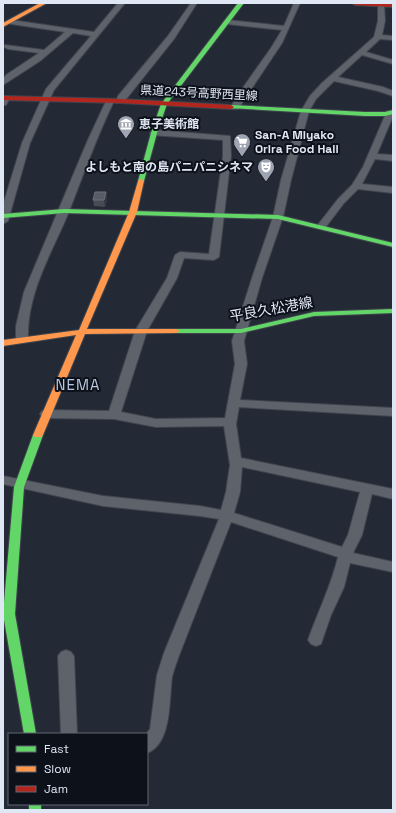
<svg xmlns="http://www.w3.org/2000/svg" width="396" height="813" font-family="'Space Grotesk','Noto Sans JP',sans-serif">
<rect width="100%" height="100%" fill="#242a35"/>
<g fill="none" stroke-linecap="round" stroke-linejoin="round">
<!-- street casing -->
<g stroke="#40454e" stroke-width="2">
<path id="street" d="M118 3H125L54 90 30 143 8 221 3 224V205L22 143 46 89 91 36 73 33 40 61 3 85V79L6 75 39 53 8 49 4 47 5 45 44 50 65 32 11 24 7 22 11 20 94 32Z
M191 3H197L174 39 123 103H117L116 101 118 96 168 36Z
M294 3H300L282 43 238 109H232L231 107 235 99 271 48 282 30 227 24 223 22 227 20 284 26Z
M378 3H384L385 21 382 35 393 36V40L380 39 366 52 393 60V64L362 55 338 77 383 87 393 91V96L378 91 334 81 316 99 309 111 291 180 283 217 262 278 244 341 247 364 240 400 393 408V416L239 407 236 424 241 458 393 489V499L372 494 362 535 353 553 393 562V572L350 563 344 587 331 615 321 644 316 646 311 644 308 640C318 612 331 586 338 557L231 522 180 653C177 661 174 669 172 677 169 699 172 744 147 753L146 734 150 729 157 675 164 653 219 519 200 516 103 506 3 484V476L103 496 200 506 221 510 226 492 230 465 224 426 156 427 114 419 46 418 42 417 40 414 42 411 46 410 109 411 135 331 167 278 175 255 180 252 209 254 223 156V140L151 135 150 133 154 130 230 136 231 156 219 257 214 260 184 258 177 278 147 331 121 412 156 419 225 418 235 364 232 341 252 278 273 217 281 180 301 111 310 96 322 83 374 37 378 21ZM242 467 360 492 348 535 342 547 234 513 240 492Z
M6 96 10 98 6 105H3V97Z
M107 99H110L114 101C96 138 83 176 68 214 51 254 26 295 28 340L22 343 18 342 16 340V326L24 292 87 142Z
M387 111H393V116L377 154 393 155V161L375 159 362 184 393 187V193L358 189 344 203 325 228H319L317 226 338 199 352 185 363 167Z
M66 650 71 652 74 656 77 734H61L58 656 61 652Z"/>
</g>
<!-- fast casing -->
<g stroke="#40454e" stroke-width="2">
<path id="fast" d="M238 3H244L167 104 157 133 144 181 143 182H139L138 181 151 133 161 104Z
M231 105 365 112H385L393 110V114L385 116H365L229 108V106Z
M64 209 278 215 393 243V247L278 219 64 213 3 218V214Z
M393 309V313L314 316 241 333H176L172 331 176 329H241L314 312Z
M38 432 43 435 24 487 15 614 36 734H24L3 614 14 487 33 435Z
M29 804H41V810H29Z"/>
</g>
<!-- slow casing -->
<g stroke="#40454e" stroke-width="2">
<path id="slow" d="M40 3H47L3 27V23Z
M141 179 144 181 137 212 87 329H176L180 331 176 333 85 334 43 435 41 437H35L33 435 76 335 3 346V340L79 330 129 212 138 181Z"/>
</g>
<!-- jam casing -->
<g stroke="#40454e" stroke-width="2">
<path id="jam" d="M352 3H393V7L355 5Z
M3 96 120 99 231 105 234 107 231 109 120 103 3 100Z"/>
</g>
<!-- street -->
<use href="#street" fill="#5e626b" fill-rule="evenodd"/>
<!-- fast -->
<use href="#fast" fill="#63d668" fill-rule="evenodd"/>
<!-- slow -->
<use href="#slow" fill="#ff974d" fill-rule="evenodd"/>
<!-- jam -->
<use href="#jam" fill="#b3261e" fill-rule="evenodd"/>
</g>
<!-- wall -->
<path fill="#464b54" d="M106 192 107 199 105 207 94 206 93 200Z"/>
<!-- shaded-wall -->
<path fill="#313740" d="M106 192 107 199 105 207 104 200Z"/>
<!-- building -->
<path fill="#565b65" stroke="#6c717c" d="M95 192H106L104 200H93Z"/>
<!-- icons -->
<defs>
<g id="museum-pin" transform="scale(0.9)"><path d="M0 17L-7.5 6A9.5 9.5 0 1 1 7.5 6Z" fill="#9ea4b1" stroke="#0c111a"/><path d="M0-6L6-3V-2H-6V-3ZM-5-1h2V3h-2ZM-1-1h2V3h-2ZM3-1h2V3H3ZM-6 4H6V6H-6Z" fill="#fff"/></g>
<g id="supermarket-pin" transform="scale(0.9)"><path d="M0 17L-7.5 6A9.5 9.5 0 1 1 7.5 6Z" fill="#9ea4b1" stroke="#0c111a"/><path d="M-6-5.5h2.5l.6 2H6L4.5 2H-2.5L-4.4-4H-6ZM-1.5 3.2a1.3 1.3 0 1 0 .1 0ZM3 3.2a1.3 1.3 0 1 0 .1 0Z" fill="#fff"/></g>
<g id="theatre-pin" transform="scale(0.9)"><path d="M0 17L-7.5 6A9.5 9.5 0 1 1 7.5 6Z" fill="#9ea4b1" stroke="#0c111a"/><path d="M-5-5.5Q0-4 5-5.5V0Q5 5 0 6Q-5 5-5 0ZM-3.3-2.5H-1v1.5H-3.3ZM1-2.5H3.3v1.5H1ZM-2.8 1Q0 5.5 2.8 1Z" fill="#fff"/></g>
</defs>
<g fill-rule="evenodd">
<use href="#museum-pin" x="126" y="124"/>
<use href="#supermarket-pin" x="242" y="142"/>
<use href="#theatre-pin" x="266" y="167"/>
</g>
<g text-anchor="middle" stroke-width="4" stroke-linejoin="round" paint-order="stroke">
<!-- far-street labels -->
<g font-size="12" fill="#dfe6f4" stroke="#0c111a">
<text transform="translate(199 93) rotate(3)" y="4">県道243号高野西里線</text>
</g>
<!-- far-poi labels -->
<g font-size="12" font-weight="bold" fill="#dfe6f4" stroke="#0c111a" text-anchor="start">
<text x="139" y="128">恵子美術館</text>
<text x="255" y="139">San-A Miyako<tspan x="255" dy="14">Orira Food Hall</tspan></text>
<text x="253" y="171" text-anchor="end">よしもと南の島パニパニシネマ</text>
</g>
<!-- street labels -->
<g font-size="14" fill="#dfe6f4" stroke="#0c111a">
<text transform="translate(271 309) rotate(-10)" y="5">平良久松港線</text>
</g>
<!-- neighbourhood labels -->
<g font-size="15" letter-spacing="1" fill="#b7c6e1" stroke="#0c111a">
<text x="78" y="390">NEMA</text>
</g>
</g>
<!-- border -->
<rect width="396" height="813" fill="none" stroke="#dfe6f4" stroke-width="8"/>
<!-- legend -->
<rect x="8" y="733" width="140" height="72" fill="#0c111a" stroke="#606671"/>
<rect x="16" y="746" width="20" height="6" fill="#63d668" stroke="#606671"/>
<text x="44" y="753" font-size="12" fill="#dfe6f4">Fast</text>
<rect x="16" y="766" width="20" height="6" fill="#ff974d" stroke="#606671"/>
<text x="44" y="773" font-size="12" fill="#dfe6f4">Slow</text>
<rect x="16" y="786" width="20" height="6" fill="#b3261e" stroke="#606671"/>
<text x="44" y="793" font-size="12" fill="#dfe6f4">Jam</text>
</svg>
